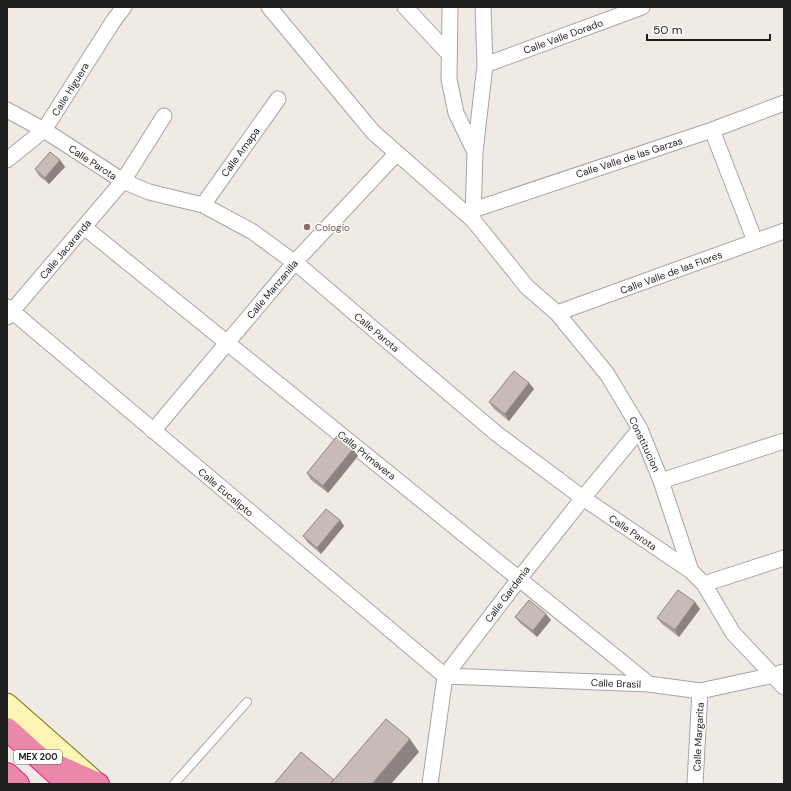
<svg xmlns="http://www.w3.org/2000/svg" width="791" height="791" font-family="'DM Sans',sans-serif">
<rect width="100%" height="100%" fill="#f0eae4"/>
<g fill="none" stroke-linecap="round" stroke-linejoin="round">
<!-- lane casing -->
<g stroke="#a5a5a5" stroke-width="10">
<path id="lane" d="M174 784 247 702"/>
</g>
<!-- street casing -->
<g stroke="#a5a5a5" stroke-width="17">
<path id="street" d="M269 7 373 132 473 220 527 287 557 313 607 374 640 429 661 481 691 571 704 584 733 633 784 687
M405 7 449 54
M450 7 449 79 456 113 475 152
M485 65 642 7
M7 110 44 130 123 181 149 192 203 205 253 232 302 268 364 321 497 434 583 498 691 571
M712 130 755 241
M7 160 44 130 114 20 124 7
M203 205 278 99
M473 210 712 130 784 103
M473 219 475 152 485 65 483 7
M84 227 649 684
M7 307 445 676 649 684 700 691 774 675 784 672
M557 313 784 231
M7 317 123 181 164 116
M153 431 295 262 397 153
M661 481 784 441
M704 584 784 558
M430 784 445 676 519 579 583 498 640 429
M695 784 700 691"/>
</g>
<!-- secondary casing -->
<g stroke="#7b7200" stroke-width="23">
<path id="secondary" d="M7 704 92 779"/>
</g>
<!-- highway casing -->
<g stroke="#e51a84" stroke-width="24">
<path id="highway" d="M7 729 68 784
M55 765 98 784
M7 774 18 784"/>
</g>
<!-- lane -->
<use href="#lane" stroke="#fff" stroke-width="8"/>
<!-- street -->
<use href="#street" stroke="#fff" stroke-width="15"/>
<!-- secondary -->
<use href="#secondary" stroke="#fdf4b5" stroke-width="21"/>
<!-- highway -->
<use href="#highway" stroke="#ec87ac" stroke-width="22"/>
</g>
<!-- wall -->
<path fill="#aca19d" d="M60 160 65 167 49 184 39 176 35 169Z
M529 383 534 389 509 421 494 409 489 402Z
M353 449 358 456 328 493 311 480 307 473Z
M340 520 344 526 321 554 308 543 303 536Z
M695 602 700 609 679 637 662 624 657 618Z
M515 617 551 620 537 637 520 623Z"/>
<!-- shaded-wall -->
<path fill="#8c8380" d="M60 160 65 167 49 184 45 178Z
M529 383 534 389 509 421 505 414Z
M353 449 358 456 328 493 323 486Z
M340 520 344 526 321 554 317 548Z
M695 602 700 609 679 637 675 630Z
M546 614 551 620 537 637 533 631Z
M410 739 419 752 391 784H372Z"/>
<!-- building -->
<path fill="#c8bbb7" stroke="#8c8380" d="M50 152 60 160 45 178 35 169Z
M514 371 529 383 505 414 489 402Z
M337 436 353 449 323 486 307 473Z
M326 509 340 520 317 548 303 536Z
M678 590 695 602 675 630 657 618Z
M529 600 546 614 533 631 515 617Z
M386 719 410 739 372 784H330Z
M301 752 334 780 330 784H274Z"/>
<!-- markers -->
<circle fill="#8d6e63" stroke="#fff" stroke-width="1.5" cx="307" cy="227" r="4"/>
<g text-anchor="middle" stroke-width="3" stroke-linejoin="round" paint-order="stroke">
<!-- shield labels -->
<rect fill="#fff" stroke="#626262" stroke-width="1" x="14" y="750" width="48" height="14" rx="3"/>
<g font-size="9" font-weight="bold" fill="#1e1e1e">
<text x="38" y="760">MEX 200</text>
</g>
<!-- street labels -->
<g font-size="10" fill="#1e1e1e" stroke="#fff">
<text transform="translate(563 36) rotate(-20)" y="4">Calle Valle Dorado</text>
<text transform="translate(70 89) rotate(-58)" y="4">Calle Higuera</text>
<text transform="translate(240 152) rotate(-54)" y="4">Calle Amapa</text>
<text transform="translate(629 157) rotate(-18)" y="4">Calle Valle de las Garzas</text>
<text transform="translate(93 162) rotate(33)" y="4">Calle Parota</text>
<text transform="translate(65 249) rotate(-50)" y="4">Calle Jacaranda</text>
<text transform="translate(671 272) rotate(-20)" y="4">Calle Valle de las Flores</text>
<text transform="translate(272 289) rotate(-50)" y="4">Calle Manzanilla</text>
<text transform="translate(377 332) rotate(40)" y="4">Calle Parota</text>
<text transform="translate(645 444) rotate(65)" y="4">Constitucion</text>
<text transform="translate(367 455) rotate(39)" y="4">Calle Primavera</text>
<text transform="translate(226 492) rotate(40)" y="4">Calle Eucalipto</text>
<text transform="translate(633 532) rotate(34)" y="4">Calle Parota</text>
<text transform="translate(507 594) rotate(-53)" y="4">Calle Gardenia</text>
<text transform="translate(616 683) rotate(2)" y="4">Calle Brasil</text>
<text transform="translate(698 737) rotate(-87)" y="4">Calle Margarita</text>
</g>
<!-- education labels -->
<g font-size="10" fill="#785e54" stroke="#fff" text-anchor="start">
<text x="315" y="231">Cologio</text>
</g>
</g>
<!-- border -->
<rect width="791" height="791" fill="none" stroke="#1e1e1e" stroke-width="16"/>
<!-- scale -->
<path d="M647 34v6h123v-6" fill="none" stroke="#1e1e1e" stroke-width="2"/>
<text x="653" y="34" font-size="12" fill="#1e1e1e" stroke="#ffffff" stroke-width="3" paint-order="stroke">50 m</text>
</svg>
